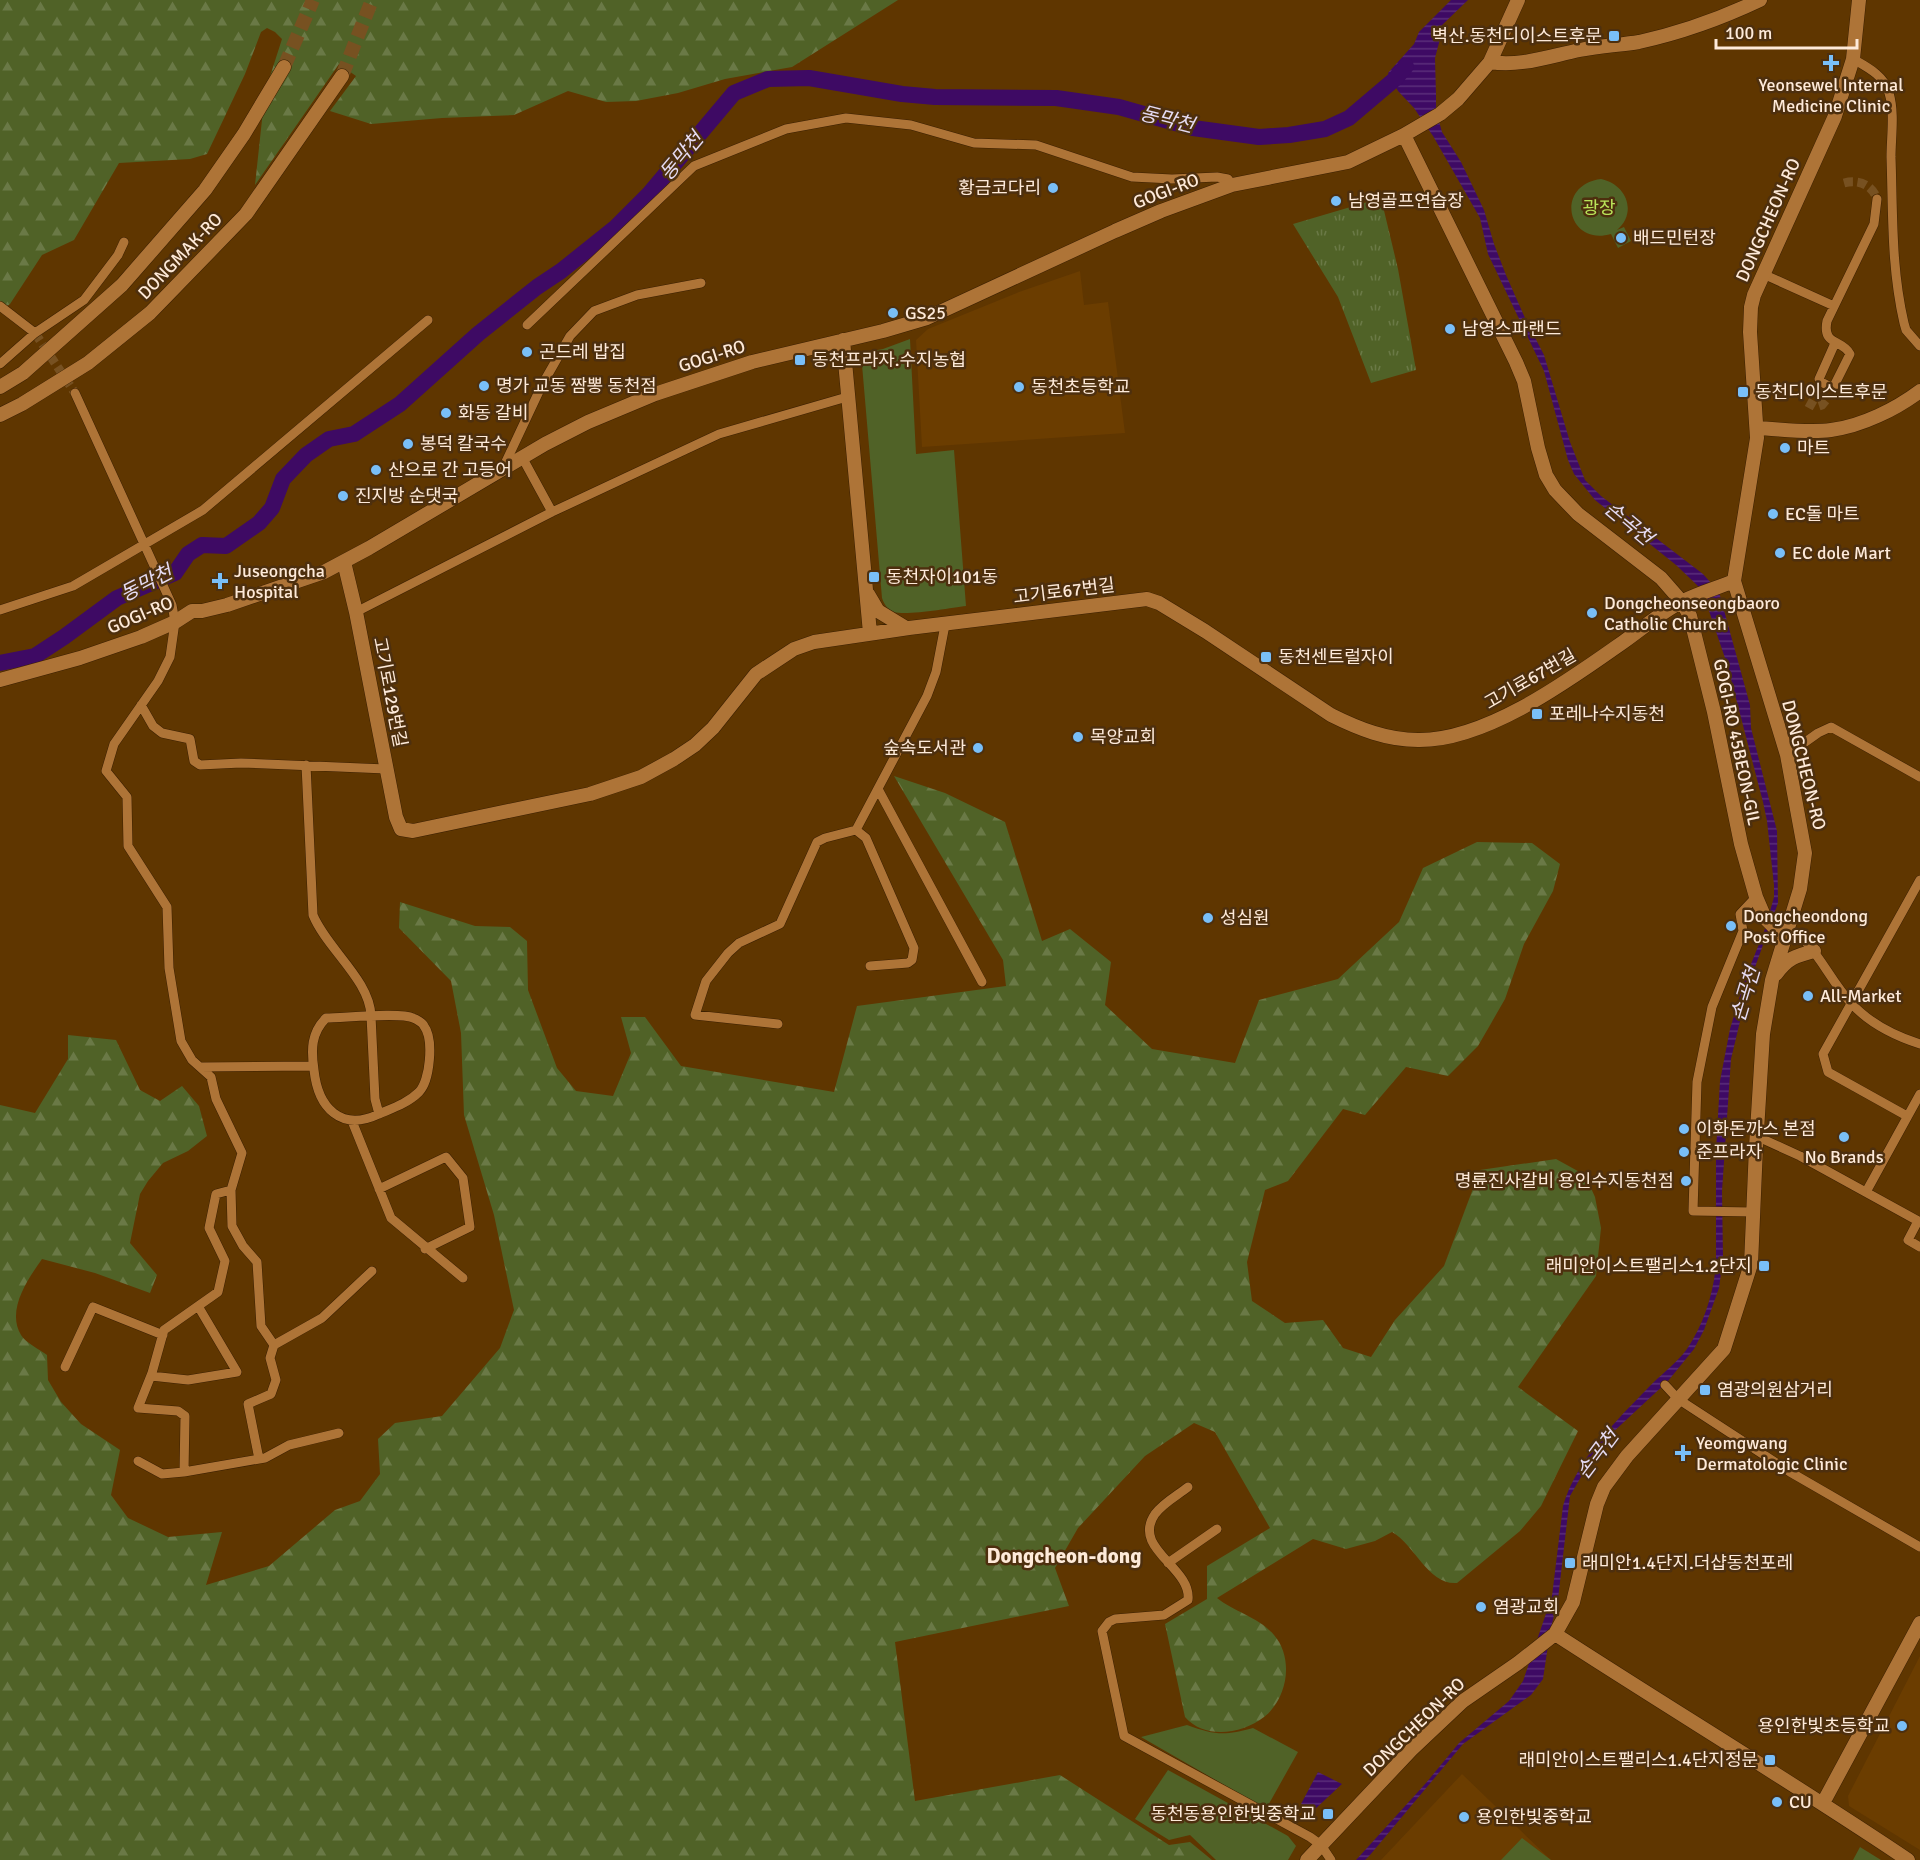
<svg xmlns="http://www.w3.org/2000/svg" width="1920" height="1860" font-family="Signika,'Noto Sans KR',sans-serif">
<defs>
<pattern id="grass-tufts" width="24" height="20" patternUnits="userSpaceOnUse" patternTransform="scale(1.5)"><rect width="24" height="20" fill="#506227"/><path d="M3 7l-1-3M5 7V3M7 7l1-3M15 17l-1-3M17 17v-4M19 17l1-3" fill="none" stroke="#6a7946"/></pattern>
<pattern id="forest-firs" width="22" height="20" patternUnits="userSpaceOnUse" patternTransform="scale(1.5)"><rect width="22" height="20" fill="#506227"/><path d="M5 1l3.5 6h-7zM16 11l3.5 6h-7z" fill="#6a7946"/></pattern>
<pattern id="water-rules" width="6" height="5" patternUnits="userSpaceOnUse" patternTransform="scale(1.5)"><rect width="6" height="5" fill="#3e0a64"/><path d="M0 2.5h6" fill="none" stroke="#5b2e7a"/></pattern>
</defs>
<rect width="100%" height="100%" fill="#5f3600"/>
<!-- built -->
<path fill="#6b3d00" d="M1080 271 1084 305 1108 302 1125 433 922 447 916 340 928 329 1019 292Z
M1920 1656V1850L1849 1806 1848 1796Z
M1462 1774 1551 1860H1381Z"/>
<!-- grass -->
<path fill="url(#grass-tufts)" d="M1381 198 1398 269 1416 370 1371 383 1338 297 1293 224Z"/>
<!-- forest -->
<path fill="url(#forest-firs)" d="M0 0H898L792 67 725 79 678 93 636 101 606 102 568 91 514 115 442 118 371 124 330 111 356 76 339 64 255 185 265 92 282 39 275 32 267 28 261 32 245 74 207 154 190 159 119 163 74 240 42 255 10 304 0 311Z
M894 776 945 793 1005 822 1042 941 1070 929 1111 962 1105 1005 1152 1049 1235 1063 1259 1000 1338 979 1399 922 1423 868 1477 842 1532 843 1560 864 1553 891 1524 944 1505 999 1478 1046 1448 1076 1406 1067 1365 1115 1343 1109 1288 1181 1265 1190 1247 1262 1252 1301 1285 1323 1323 1320 1343 1348 1371 1357 1395 1320 1444 1266 1480 1170 1556 1159 1585 1175 1595 1197 1601 1228 1596 1276 1518 1387 1578 1431 1541 1506 1520 1531 1457 1583C1428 1585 1416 1546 1392 1532L1375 1541 1346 1549 1313 1539 1217 1598C1233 1611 1260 1618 1274 1635 1294 1658 1288 1698 1264 1717 1242 1734 1205 1740 1185 1717L1165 1624 1207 1599V1566L1270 1528 1215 1432 1194 1423 1145 1456 1078 1528 1055 1568 1069 1606 895 1642 915 1801 1060 1775 1169 1845 1190 1842 1212 1860H0V1105L35 1113 68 1059V1035L116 1040 140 1090 160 1101 182 1086 199 1106 207 1136 188 1151 163 1163 148 1181 140 1194 130 1243 157 1275 150 1293 95 1273 42 1259C28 1279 6 1310 21 1335 26 1343 39 1349 47 1355L48 1380 61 1402 81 1424 120 1450 111 1495 128 1518 168 1537 222 1532 206 1585 269 1566 335 1510 360 1501 380 1474 378 1439 395 1423 442 1416 500 1348 514 1310 494 1215 464 1115 461 1033 451 981 399 928 400 902 475 926 510 927 527 941 528 990 557 1068 576 1091 613 1096 631 1053 621 1017H645L681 1066 834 1092 857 1006 1006 986 1003 960Z"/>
<!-- park -->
<path fill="#506227" d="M1601 179C1626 184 1638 212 1617 230L1624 227 1631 241 1618 248 1611 234C1567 247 1554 185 1601 179Z
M910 339 916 454 954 450 966 606C950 608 906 616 894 612 887 609 884 604 882 598L861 353 883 349Z
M1187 1725C1215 1735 1224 1736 1253 1728L1298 1752 1266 1809 1141 1737Z
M1168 1770 1288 1836 1296 1846 1288 1860H1216L1190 1835 1169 1840 1135 1819Z
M1522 1838 1551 1860H1501Z
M1860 1847 1881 1860H1853Z"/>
<!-- water -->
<path fill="url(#water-rules)" d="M1451 0H1468L1439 28 1440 39 1435 58 1436 95V111L1442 132 1461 162 1484 210 1494 244 1506 275 1525 318 1544 355 1570 442 1585 480 1601 496 1703 574 1719 592 1750 705 1751 728 1777 831 1778 903 1749 984 1731 1059 1722 1191 1723 1259 1719 1288 1704 1330 1694 1349 1668 1381 1610 1435 1589 1463 1570 1496 1558 1599 1550 1632 1543 1679 1531 1695 1463 1744 1370 1855 1365 1860H1356L1426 1783 1459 1743 1509 1701 1523 1681 1552 1596 1563 1506C1577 1459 1614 1423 1648 1388 1660 1375 1676 1364 1687 1349 1704 1324 1714 1292 1716 1263V1151L1720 1081 1730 1029 1745 979 1765 929 1774 897V885L1767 821 1763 802 1727 664 1704 596 1698 586 1676 565 1595 500 1574 474 1568 460 1544 371 1488 254 1480 218 1433 136 1414 108 1398 91 1388 73 1414 44 1419 32Z
M1318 1772 1342 1784 1313 1811 1301 1804Z"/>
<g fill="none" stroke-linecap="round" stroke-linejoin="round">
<!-- river -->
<path stroke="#3e0a64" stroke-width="16" d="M0 663 35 656 64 637 117 598 175 573 188 554 202 545 226 546 259 523 272 508 283 479 306 455 329 439 354 434 400 404 478 334 537 287 561 271 616 227 649 194 734 93 768 79 809 78 902 94 935 97 1056 98 1119 107 1193 128 1259 137 1289 135 1325 129 1349 118 1395 79 1406 66"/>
<!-- street-tunnel -->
<path stroke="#775121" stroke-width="9" stroke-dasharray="9 4.5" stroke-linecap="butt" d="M1844 183C1859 179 1872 185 1877 199
M35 333 75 393
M1807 402 1816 407 1822 405 1830 395"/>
<!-- secondary-tunnel -->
<path stroke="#775121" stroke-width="14" stroke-dasharray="14 7" stroke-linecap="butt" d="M284 67 313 0
M342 76 372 0"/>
<!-- street casing -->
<g stroke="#3c2000" stroke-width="10">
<path id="street" d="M1853 59C1867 67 1885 76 1889 93 1895 113 1891 137 1891 157 1893 213 1891 267 1904 323L1906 330 1920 346
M1763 274 1834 306
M0 306 35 333
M527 325 694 166 786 129 846 118 911 125 974 143 1036 145 1132 177 1172 179 1217 177 1228 179 1232 185
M1835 343 1819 379 1821 382 1833 388 1850 354C1842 339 1822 346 1827 321L1874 224 1877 199
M0 364 35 333 84 300 118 255 124 242
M75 393 172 605 175 622 170 657 158 681 114 744 106 771 127 797 128 846 167 907 169 968 181 1041 192 1060 211 1077 216 1099 242 1153 231 1190 216 1194 209 1228 225 1261 218 1292 164 1330 152 1373 138 1408 178 1411 185 1416 184 1472 162 1474 138 1461
M522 457 552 512
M503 468 542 385 570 336 594 311 637 295 701 283
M0 610 73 586 203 510 428 320
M356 612 552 512 719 434 847 397
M141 705 153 726 162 733 190 739 194 761 200 765 241 763 386 769
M1787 755 1818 733 1831 727 1920 777
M306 765 313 915C327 949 370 980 371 1016L375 1099 379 1114C341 1132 318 1108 314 1070 311 1050 311 1033 326 1018 343 1018 401 1012 413 1018 416 1019 423 1023 424 1026 434 1039 430 1081 419 1092 408 1103 393 1108 379 1114
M878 789 982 982
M856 830 866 838 914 948 912 960 908 963 870 966
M1785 934 1797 936 1806 942C1823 961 1834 985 1851 1003 1869 1023 1895 1036 1920 1044
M778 1024 695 1015 706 981 728 953 739 943 780 924 817 842 825 838 856 830 927 696 936 672 945 625
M200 1067 313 1066
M1907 1116 1828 1072 1823 1054 1920 880
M352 1121 391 1218 463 1278
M1756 1136 1800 1156 1920 1222
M379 1189 446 1157 463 1178 470 1227 425 1249
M231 1190 232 1226 243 1246 257 1262 261 1326 274 1345
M1866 1192 1920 1094
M1753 1212 1693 1211 1697 1082 1712 1007 1743 931 1740 914 1756 897
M1918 1221 1908 1240 1920 1247
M65 1367 93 1307 163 1335
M151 1376 188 1380 237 1372 198 1306
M1665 1385 1678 1399 1790 1472 1920 1547
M259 1459 248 1404 271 1394 276 1380 270 1358 274 1345 322 1318 372 1271
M184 1472 265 1458 289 1445 339 1433
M1188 1487C1178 1495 1163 1503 1155 1514 1131 1549 1192 1567 1188 1600L1164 1615 1115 1619 1109 1622 1102 1631 1124 1736 1310 1837 1321 1845 1331 1860
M1168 1563 1217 1529"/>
</g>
<!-- secondary casing -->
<g stroke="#3c2000" stroke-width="15">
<path id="secondary" d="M1490 62C1520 67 1550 56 1580 50 1600 46 1620 45 1639 42 1680 33 1722 18 1760 0
M1404 135 1516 362 1524 381 1538 448 1546 475 1555 490 1578 514 1661 578 1682 602 1690 616 1714 712 1741 844 1756 897 1765 918 1776 929 1785 934
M843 340 870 633
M0 387 23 373 122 285 205 190 244 134 284 67
M0 415 22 404 88 363 150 313 246 214 342 76
M1757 428C1781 429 1807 433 1831 430 1862 426 1896 409 1920 391
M344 562 356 612 396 817 401 829 413 831 590 794 641 777 674 759 695 745 713 728 756 674 794 649 814 642 909 628 1147 599 1159 603 1205 631 1331 715C1359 729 1387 740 1418 740 1487 741 1572 678 1626 640 1644 627 1663 611 1683 601 1699 593 1717 588 1734 581
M868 594 878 611 906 628
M0 680 80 658 141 637 175 622 192 611H202L227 605 324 572 369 548 545 444 588 422 655 394 752 362 883 331 927 318 1115 231 1161 211 1232 185 1348 162 1404 135 1440 114 1458 99 1490 62 1518 0
M1776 974C1788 958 1795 956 1814 951
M1555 1634C1672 1710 1792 1782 1908 1860
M1823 1803 1920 1623
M1307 1860 1411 1750 1463 1701 1518 1663 1555 1634 1573 1602 1597 1504 1604 1487 1627 1456 1724 1349 1751 1264 1756 1147 1763 1034 1772 980 1800 889 1805 853 1787 755 1734 581 1757 438 1750 332 1751 307 1754 295 1835 116 1853 59 1859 0"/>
</g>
<!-- street -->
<use href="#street" stroke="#ae7437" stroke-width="9"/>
<!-- secondary -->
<use href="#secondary" stroke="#ae7437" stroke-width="14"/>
</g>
<!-- markers -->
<g fill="#79bff8" stroke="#4d2f0e" stroke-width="2">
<rect x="1608" y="30" width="12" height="12" rx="3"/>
<path d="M1828 54h6v6h6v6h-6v6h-6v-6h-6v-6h6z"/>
<circle cx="1053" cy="188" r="6"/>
<circle cx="1336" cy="201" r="6"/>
<circle cx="1621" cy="238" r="6"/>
<circle cx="893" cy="313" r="6"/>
<circle cx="1450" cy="329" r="6"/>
<circle cx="527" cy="352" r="6"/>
<rect x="794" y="354" width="12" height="12" rx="3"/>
<circle cx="484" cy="386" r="6"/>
<circle cx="1019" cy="387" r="6"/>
<rect x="1737" y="386" width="12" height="12" rx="3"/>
<circle cx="446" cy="413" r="6"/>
<circle cx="408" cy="444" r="6"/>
<circle cx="1785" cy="448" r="6"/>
<circle cx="376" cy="470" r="6"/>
<circle cx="343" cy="496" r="6"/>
<circle cx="1773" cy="514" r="6"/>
<circle cx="1780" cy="553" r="6"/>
<rect x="868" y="571" width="12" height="12" rx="3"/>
<path d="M217 572h6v6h6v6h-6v6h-6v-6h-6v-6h6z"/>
<circle cx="1592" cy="613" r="6"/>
<rect x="1260" y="651" width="12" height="12" rx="3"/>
<rect x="1531" y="708" width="12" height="12" rx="3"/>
<circle cx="1078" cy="737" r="6"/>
<circle cx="978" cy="748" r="6"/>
<circle cx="1208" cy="918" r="6"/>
<circle cx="1731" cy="926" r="6"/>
<circle cx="1808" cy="996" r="6"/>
<circle cx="1684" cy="1129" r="6"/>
<circle cx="1844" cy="1137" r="6"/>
<circle cx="1684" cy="1152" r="6"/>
<circle cx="1686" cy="1181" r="6"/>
<rect x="1758" y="1260" width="12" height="12" rx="3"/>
<rect x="1699" y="1384" width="12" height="12" rx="3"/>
<path d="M1680 1444h6v6h6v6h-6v6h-6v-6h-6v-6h6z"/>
<rect x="1564" y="1557" width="12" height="12" rx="3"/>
<circle cx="1481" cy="1607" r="6"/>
<circle cx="1902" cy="1726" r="6"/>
<rect x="1764" y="1754" width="12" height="12" rx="3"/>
<circle cx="1777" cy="1802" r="6"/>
<rect x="1322" y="1808" width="12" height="12" rx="3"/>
<circle cx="1464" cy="1817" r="6"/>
</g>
<g text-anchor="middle" stroke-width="5" stroke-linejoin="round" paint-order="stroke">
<!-- poi labels -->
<g font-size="18" fill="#feead9" stroke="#4d2f0e" text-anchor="start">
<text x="1602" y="42" text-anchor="end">벽산.동천디이스트후문</text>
<text x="1831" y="91" text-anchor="middle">Yeonsewel Internal<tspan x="1831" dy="21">Medicine Clinic</tspan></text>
<text x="1041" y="194" text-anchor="end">황금코다리</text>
<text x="1348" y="207">남영골프연습장</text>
<text x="1633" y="244">배드민턴장</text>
<text x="905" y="319">GS25</text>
<text x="1462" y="335">남영스파랜드</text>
<text x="539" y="358">곤드레 밥집</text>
<text x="812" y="366">동천프라자.수지농협</text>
<text x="496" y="392">명가 교동 짬뽕 동천점</text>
<text x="1031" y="393">동천초등학교</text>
<text x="1755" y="398">동천디이스트후문</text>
<text x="458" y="419">화동 갈비</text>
<text x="420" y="450">봉덕 칼국수</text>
<text x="1797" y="454">마트</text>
<text x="388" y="476">산으로 간 고등어</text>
<text x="355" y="502">진지방 순댓국</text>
<text x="1785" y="520">EC돌 마트</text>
<text x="1792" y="559">EC dole Mart</text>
<text x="234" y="577">Juseongcha<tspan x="234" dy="21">Hospital</tspan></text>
<text x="886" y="583">동천자이101동</text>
<text x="1604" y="609">Dongcheonseongbaoro<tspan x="1604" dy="21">Catholic Church</tspan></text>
<text x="1278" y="663">동천센트럴자이</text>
<text x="1549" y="720">포레나수지동천</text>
<text x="1090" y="743">목양교회</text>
<text x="966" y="754" text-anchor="end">숲속도서관</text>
<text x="1743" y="922">Dongcheondong<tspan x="1743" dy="21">Post Office</tspan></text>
<text x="1220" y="924">성심원</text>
<text x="1820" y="1002">All-Market</text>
<text x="1696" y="1135">이화돈까스 본점</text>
<text x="1696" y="1158">준프라자</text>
<text x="1844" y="1163" text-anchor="middle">No Brands</text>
<text x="1674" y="1187" text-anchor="end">명륜진사갈비 용인수지동천점</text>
<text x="1752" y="1272" text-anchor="end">래미안이스트팰리스1.2단지</text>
<text x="1717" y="1396">염광의원삼거리</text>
<text x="1696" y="1449">Yeomgwang<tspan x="1696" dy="21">Dermatologic Clinic</tspan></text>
<text x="1582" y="1569">래미안1.4단지.더샵동천포레</text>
<text x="1493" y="1613">염광교회</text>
<text x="1890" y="1732" text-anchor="end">용인한빛초등학교</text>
<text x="1758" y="1766" text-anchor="end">래미안이스트팰리스1.4단지정문</text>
<text x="1789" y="1808">CU</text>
<text x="1316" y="1820" text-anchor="end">동천동용인한빛중학교</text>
<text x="1476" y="1823">용인한빛중학교</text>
</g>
<!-- street labels -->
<g font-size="18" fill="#feead9" stroke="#4d2f0e">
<text transform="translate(1166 191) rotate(-21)" y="6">GOGI-RO</text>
<text transform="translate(1768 220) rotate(-66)" y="6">DONGCHEON-RO</text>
<text transform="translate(180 256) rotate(-46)" y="6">DONGMAK-RO</text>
<text transform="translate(712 356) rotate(-18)" y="6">GOGI-RO</text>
<text transform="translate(1064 591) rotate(-7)" y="6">고기로67번길</text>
<text transform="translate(140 615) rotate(-23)" y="6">GOGI-RO</text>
<text transform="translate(1530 679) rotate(-30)" y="6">고기로67번길</text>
<text transform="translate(390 692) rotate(79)" y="6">고기로129번길</text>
<text transform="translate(1737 742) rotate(78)" y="6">GOGI-RO 45BEON-GIL</text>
<text transform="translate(1804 765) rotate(76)" y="6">DONGCHEON-RO</text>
<text transform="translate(1414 1727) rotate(-44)" y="6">DONGCHEON-RO</text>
</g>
<!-- park labels -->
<g font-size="18" fill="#b9e359" stroke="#4d2f0e">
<text x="1599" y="214">광장</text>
</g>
<!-- water labels -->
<g font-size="20" font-style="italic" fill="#e6dcf4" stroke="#4d2f0e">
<text transform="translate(1167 119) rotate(14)" y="7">동막천</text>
<text transform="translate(681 156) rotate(-50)" y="7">동막천</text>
<text transform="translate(1629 523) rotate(40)" y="7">손곡천</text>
<text transform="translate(146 583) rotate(-27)" y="7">동막천</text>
<text transform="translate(1745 994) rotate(-73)" y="7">손곡천</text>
<text transform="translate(1597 1454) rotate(-53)" y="7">손곡천</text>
</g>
<!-- quarter labels -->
<g font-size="21" font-weight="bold" fill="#feead9" stroke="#4d2f0e">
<text x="1064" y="1563">Dongcheon-dong</text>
</g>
</g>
<!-- scale -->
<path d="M1716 39v9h141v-9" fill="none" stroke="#feead9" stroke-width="3"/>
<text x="1725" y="39" font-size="18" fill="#feead9" stroke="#4d2f0e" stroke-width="4.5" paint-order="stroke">100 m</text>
</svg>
